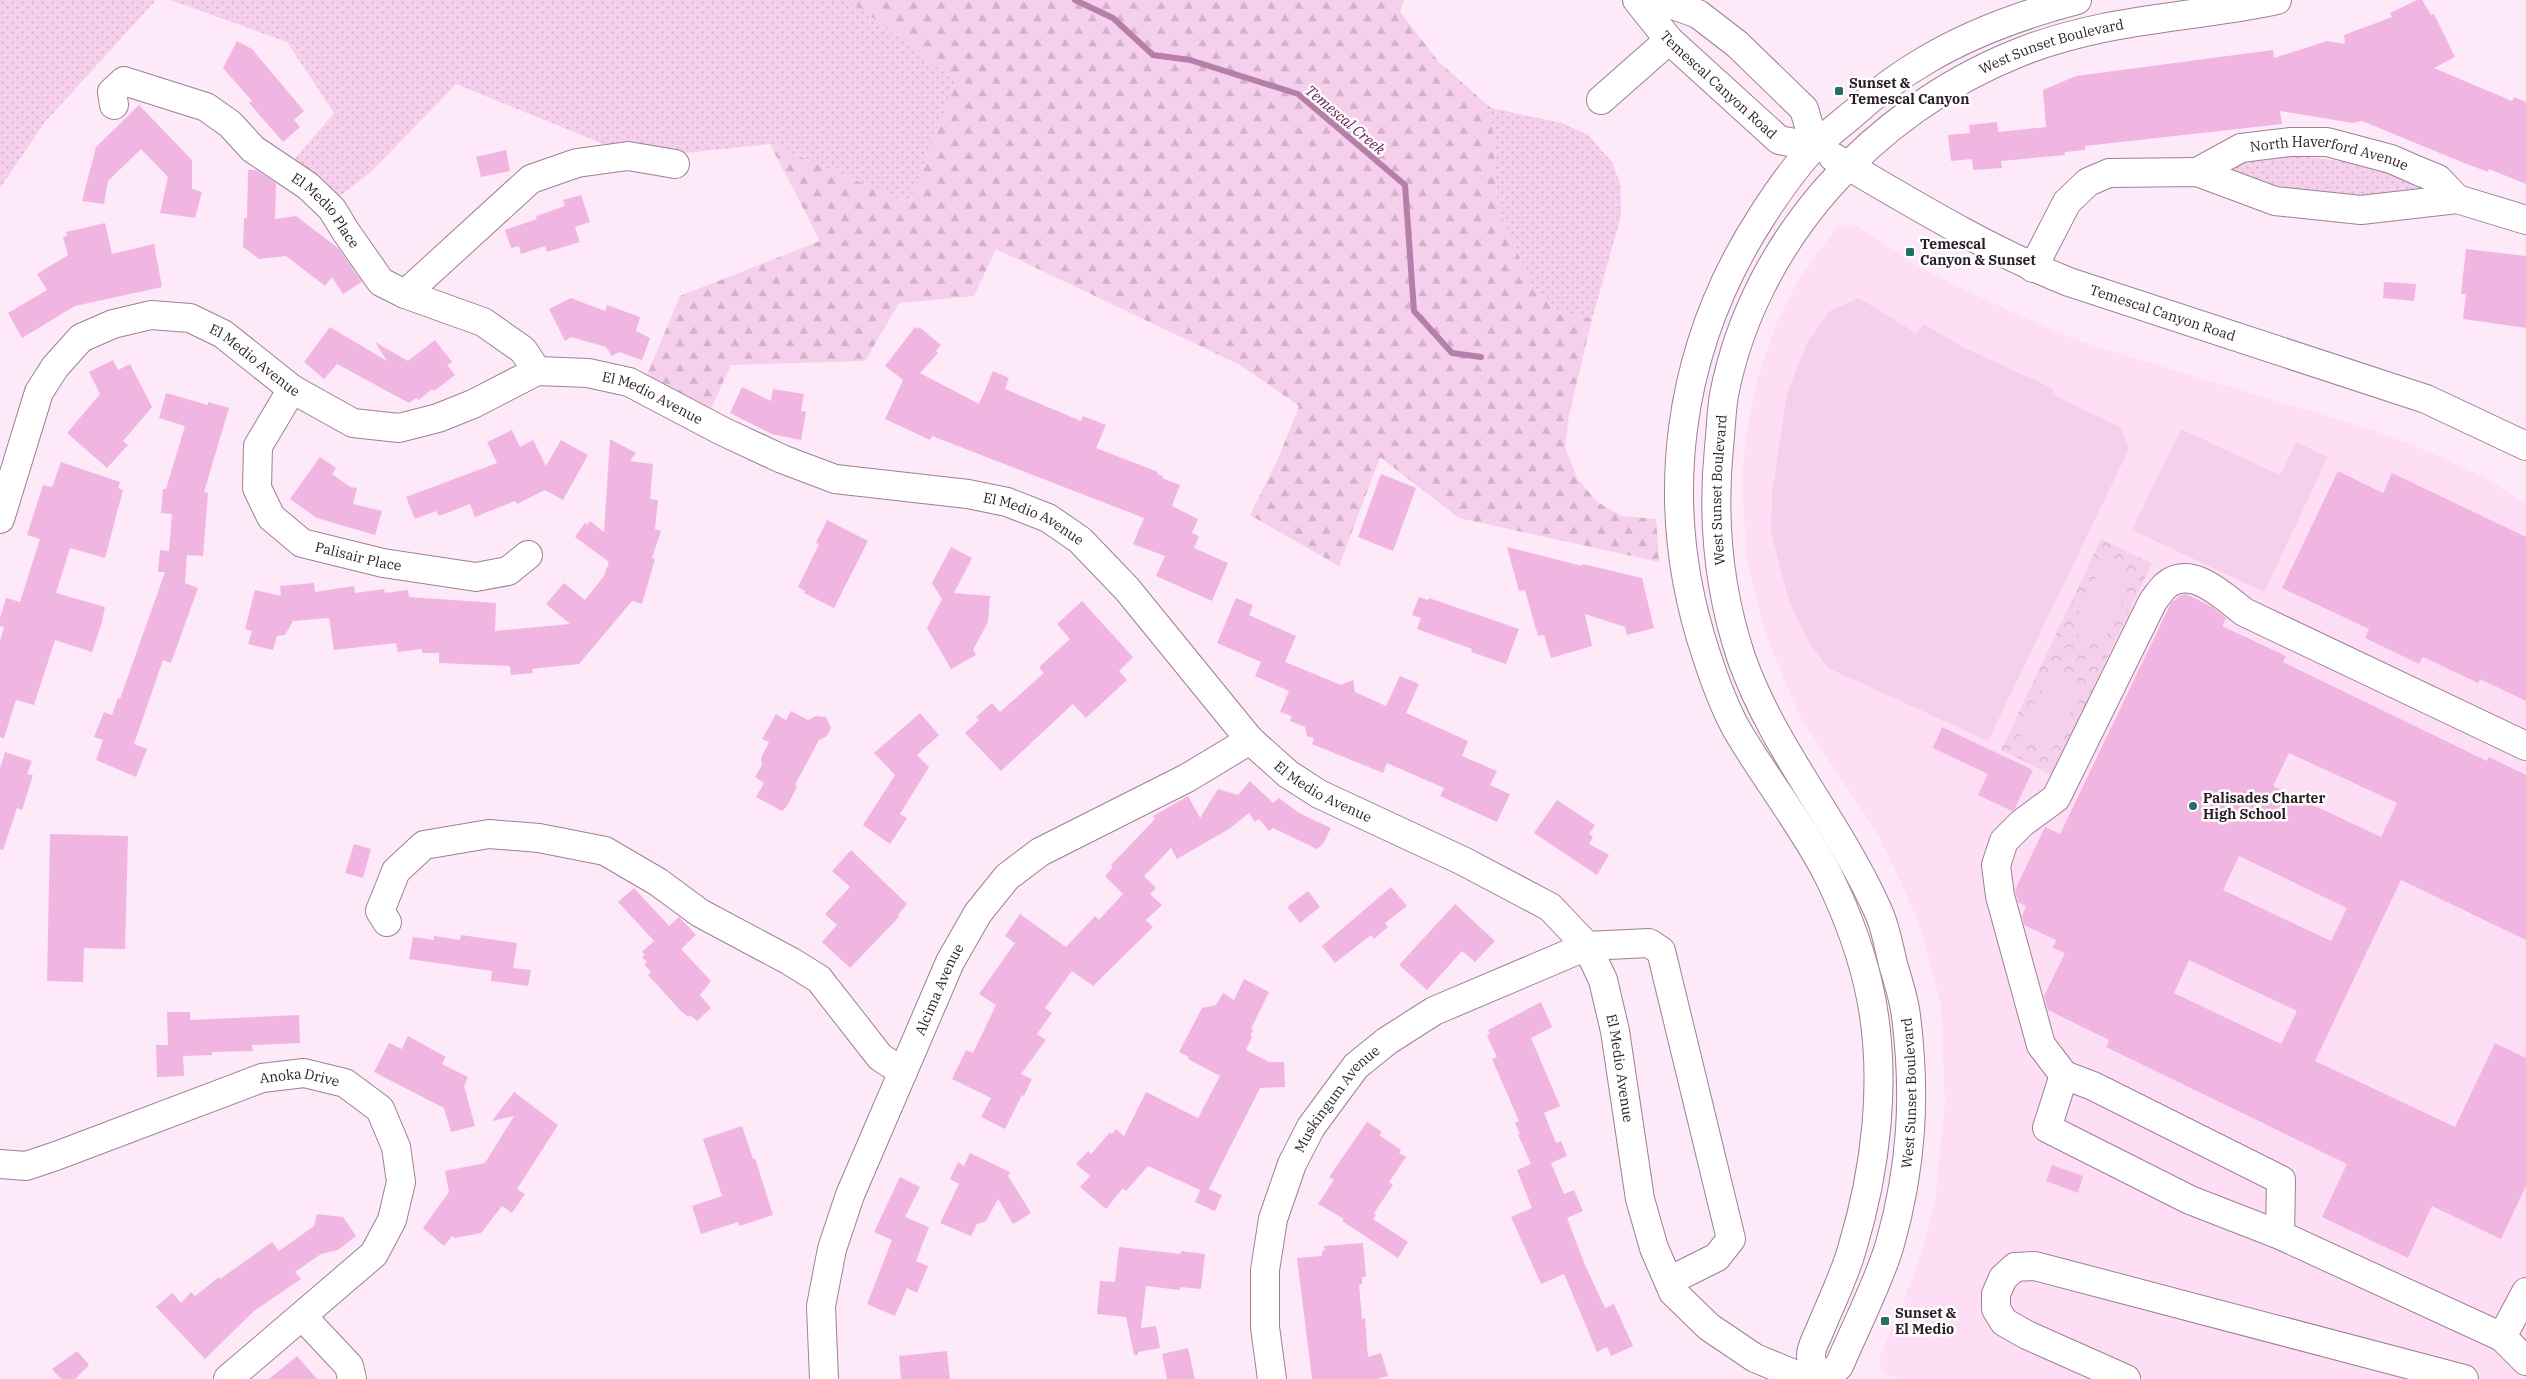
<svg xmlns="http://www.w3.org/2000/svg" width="2526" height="1379" font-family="'IBM Plex Serif',serif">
<defs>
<pattern id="grass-dots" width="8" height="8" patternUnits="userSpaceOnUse" patternTransform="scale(1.25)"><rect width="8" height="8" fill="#f6cfec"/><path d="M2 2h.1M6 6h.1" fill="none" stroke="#d3b1ca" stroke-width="1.8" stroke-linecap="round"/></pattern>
<pattern id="forest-firs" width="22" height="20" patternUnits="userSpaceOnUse" patternTransform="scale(1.25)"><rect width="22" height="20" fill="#f6cfec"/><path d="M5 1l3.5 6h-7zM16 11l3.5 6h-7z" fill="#d3b1ca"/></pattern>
<pattern id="park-crowns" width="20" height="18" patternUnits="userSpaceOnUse" patternTransform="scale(1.25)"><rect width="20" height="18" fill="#f6cfec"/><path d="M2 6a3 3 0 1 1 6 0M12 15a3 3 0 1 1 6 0" fill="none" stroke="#d3b1ca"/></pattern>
</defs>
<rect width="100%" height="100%" fill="#fde9f8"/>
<!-- built -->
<path fill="#fedef5" d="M1845 224 1858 226 1917 265 1954 285 2059 333 2104 349 2373 430 2432 453 2483 477 2526 503V1379H1898L1885 1375 1878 1361 1917 1268 1935 1203 1945 1105 1941 1004 1918 920 1880 838 1799 715 1777 662 1763 625 1746 557 1742 475 1747 430 1758 377 1776 325 1797 282 1835 229Z"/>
<!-- grass -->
<path fill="url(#grass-dots)" d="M0 0H156L45 122 0 188Z
M170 0H849L956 81 909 203 770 144 638 158 456 84 373 170 331 203 287 168 334 113 287 42Z
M1491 108 1562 123 1588 135 1612 162 1621 186V216L1592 319 1555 310 1533 286 1498 211Z
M2298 156 2352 162 2399 175 2424 193 2391 197 2293 195 2225 170 2252 160Z"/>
<!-- forest -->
<path fill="url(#forest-firs)" d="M849 0H1404L1400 12 1439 62 1491 108 1498 211 1533 286 1555 310 1592 319 1569 415 1565 447 1577 478 1597 502 1622 516 1656 519 1659 562 1459 518 1380 457 1339 566 1250 515 1278 459 1299 406 1240 365 996 249 974 296 899 303 865 361 731 365 705 422 641 389 680 296 820 241 770 144 909 203 956 81Z"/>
<!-- park -->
<path fill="url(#park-crowns)" d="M2101 539 2152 563 2052 775 2001 750Z"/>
<!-- pitch -->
<path fill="#f6cfec" d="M1859 298 1916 333 1924 324 1963 347 2054 389 2052 394 2120 427 2129 449 1988 741 1828 668 1811 646 1789 601 1771 533 1772 494 1787 393 1807 343 1830 311Z
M2181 429 2280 475 2296 442 2328 457 2264 592 2132 530Z
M2102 563 2133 578 2101 647 2070 632Z
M2052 669 2083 684 2051 753 2019 738Z"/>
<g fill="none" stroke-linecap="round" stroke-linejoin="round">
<!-- stream -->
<path stroke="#b67fa9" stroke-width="6" d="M1075 0 1113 18 1153 55 1190 60 1298 94 1405 185 1414 311 1452 353 1481 357"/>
</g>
<!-- building -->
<path fill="#f1b5e2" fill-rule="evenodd" d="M2417 0H2422L2431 15 2434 14 2455 57 2434 68 2512 101 2514 97 2526 102V184L2489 169 2488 172 2464 163 2362 121 2353 123 2280 111 2282 124 2085 146V150L2065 152V155L2001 161 2002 168 1973 170 1972 159 1951 161 1948 135 1970 133 1969 125 1997 122 1998 132 2046 127 2043 90 2076 76 2273 50 2274 58 2327 41 2345 44 2344 35 2392 17 2390 13Z
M237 41 252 49 304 111 294 120 300 127 283 142 249 103 252 101 223 68Z
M139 105 192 160V189L202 192 195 218 160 213 168 177 141 149 108 181 104 204 82 201 96 147Z
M506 150 510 171 481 177 476 157Z
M248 170H256L276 183 275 219 296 216 338 248 362 282 343 294 332 277 325 286 286 256 259 259 243 247 244 218H247Z
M581 195 590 222 575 227 580 242 547 252 545 246 521 254 519 246 511 248 505 230 537 219 536 216 565 206 563 200Z
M105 223 112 254 154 244 162 287 75 306 22 338 8 313 47 290 37 274 68 255 63 237 67 236 66 232Z
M2466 249 2526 256V328L2463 319 2466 294H2461Z
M2384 282 2416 284 2414 301 2383 298Z
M571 298 605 311 607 305 640 317 636 331 650 338 642 360 619 352 612 356 606 347 571 337 565 341 549 309Z
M330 327 387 361 375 342 408 361 435 340 452 362 447 365 455 375 434 391 432 389 419 400 416 398 409 403 337 364 324 379 304 362Z
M915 327 917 329 919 327 941 345 936 351 938 353 920 373 979 404 993 371 1009 378 1005 389 1081 421 1083 416 1106 425 1096 448 1158 472 1157 474 1163 476 1162 478 1180 485 1172 506 1198 519 1192 533 1199 536 1194 548 1228 563 1212 601 1156 576 1165 556 1133 544 1144 518 932 436 930 440 885 419 903 380 885 366Z
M113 360 118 370 130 364 152 407 123 441 128 445 107 468 67 433 100 394 89 372Z
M742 387 771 401 773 389 804 394 801 411 806 412 801 440 772 434 730 413Z
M166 393 208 405V402L229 408 204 492 208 493 203 556 187 555 185 583 198 588 171 663 163 660 134 744 147 749 136 777 96 760 103 740 94 737 104 712 112 715 118 698 120 699 165 572H158L160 550 169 551 172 514 161 513 163 489H166L185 426 159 418Z
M512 430 520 447 533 440 546 466 561 440 588 455 563 500 545 490 517 504 515 501 475 517 470 504 439 516 436 511 415 519 406 497 497 463 487 442Z
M610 439 636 453 630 461 653 464 650 499 658 500 655 529 661 531 652 558 655 559 642 604 632 601 579 664 532 669 533 673 511 675 510 666 439 663V653H422V649L398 652 396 643 334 650 329 618 293 621 285 635 277 636 273 650 248 644 252 631 245 629 255 590 281 596 280 586 314 583 315 592 354 586 355 593 384 589 385 593 408 590 409 597 496 603 495 631 570 624 546 604 564 583 585 600 604 576 609 562 575 537 585 523 587 525 590 521 604 532Z
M320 457 336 468 332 474 350 487 357 488 353 504 382 511 375 535 317 518 290 499Z
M61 462 120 482 118 488 123 490 105 558 70 548 56 593 105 607 102 622 92 652 55 640 34 705 16 700 4 738 0 737V641L4 627 0 626V618L6 598 20 602 40 539 27 535 43 485 52 487Z
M2338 471 2383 493 2392 473 2526 537V701L2480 679 2478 683 2423 657 2419 664 2365 638 2369 629 2282 588Z
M1381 474 1416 488 1393 551 1358 537Z
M827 520 868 541 834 608 804 593 805 591 798 587 819 544 816 543Z
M951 547 972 558 954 593 990 596 988 622 973 650 976 655 951 669 927 628 942 599 932 583Z
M1507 547 1582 566 1583 564 1642 578 1654 628 1627 635 1625 627 1585 614 1592 646 1551 658 1544 635 1538 636 1525 590 1519 591Z
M2186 594 2212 607 2226 618 2222 626 2286 656 2283 662 2487 761 2489 757 2526 775V940L2401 880 2315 1061 2455 1127 2495 1043 2526 1058V1186L2501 1239 2432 1206 2408 1258 2322 1217 2347 1164 2106 1047 2109 1040 2048 1010 2044 996 2065 953 2053 948 2056 940 2024 925 2022 916 2026 906 2018 902 2015 890 2045 827 2060 834 2171 603 2181 595ZM2289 753 2397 803 2381 837 2273 786ZM2239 856 2347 908 2331 941 2223 890ZM2189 960 2297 1011 2281 1044 2174 993Z
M1419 597 1428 600 1429 598 1519 629 1506 664 1471 652 1472 649 1417 629 1421 618 1412 615Z
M1236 598 1253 605 1249 615 1296 636 1285 662 1341 685 1353 680 1355 692 1386 706 1400 676 1419 684 1406 713 1468 741 1462 756 1497 771 1490 785 1510 794 1497 822 1440 796 1444 788 1387 763 1383 773 1312 744 1314 738 1307 736 1305 727 1290 721 1292 716 1280 712 1289 691 1255 676 1261 662 1217 643Z
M1082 601 1133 657 1119 671 1127 680 1086 718 1073 704 1001 771 965 733 979 720 976 717 992 703 1000 712 1044 673 1039 667 1070 639 1057 624Z
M791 711 808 720 816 716 826 717 831 728 827 736 819 740 795 785 797 787 787 806 782 811 756 797 764 783 755 777 762 765 761 758 769 742 762 739 776 714 786 720Z
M920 713 939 735 917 755 929 767 900 814 907 818 890 844 863 825 895 775 874 753Z
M1942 727 2033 770 2015 808 2012 811 1978 795 1988 774 1933 748Z
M5 752 32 761 27 774 33 775 22 810 17 808 3 850 0 849V768Z
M1250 781 1273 803 1279 798 1299 813 1331 828 1323 844 1317 849 1273 828 1269 831 1259 819 1255 822 1249 813 1229 829 1177 859 1171 848 1144 876 1156 888 1150 894 1162 905 1146 920 1153 927 1093 986 1072 971 1045 1008 1052 1013 1037 1034 1046 1040 1021 1074 1032 1079 1024 1096 1022 1095 1005 1129 981 1117 991 1098 952 1079 966 1050 973 1053 996 1005 979 994 1015 943 1005 936 1020 914 1066 947 1095 916 1099 920 1123 894 1105 876 1113 867 1111 865 1155 819 1153 816 1188 796 1200 818 1218 789 1238 795Z
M1557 800 1595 825 1589 834 1593 837 1589 844 1609 855 1597 875 1534 833Z
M50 834 128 836 125 949 84 948 83 982 47 981Z
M354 844 371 849 363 878 345 873Z
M851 850 907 904 898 915 899 917 850 968 822 942 837 925 825 914 850 887 832 871Z
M1391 887 1407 906 1385 923 1388 927 1374 939 1371 935 1335 963 1322 946Z
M634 888 669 926 679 917 696 935 681 949 711 981 700 995 711 1008 697 1021 690 1015 688 1017 679 1009 648 975 651 972 644 964 647 962 642 957 645 955 642 952 654 941 618 902Z
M1308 891 1320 907 1300 923 1287 907Z
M1455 904 1495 941 1475 962 1462 951 1427 990 1399 965Z
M461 935 517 943 513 968 531 970 528 986 491 981 492 971 409 959 413 937 434 940V936L460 940Z
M1244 979 1269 992 1251 1029 1253 1030 1250 1036 1252 1037 1246 1050 1269 1062H1284L1285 1087 1260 1088 1209 1189 1222 1195 1215 1211 1195 1202 1200 1190 1148 1166 1126 1191 1123 1188 1106 1209 1080 1187 1090 1176 1076 1164 1088 1151 1091 1154 1110 1132 1112 1134 1116 1129 1124 1136 1146 1092 1198 1118 1220 1076 1188 1059 1189 1057 1179 1052 1202 1008 1216 1005 1223 993 1234 1000Z
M1541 1002 1552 1027 1531 1038 1560 1106 1544 1113 1556 1143 1561 1141 1567 1156 1551 1163 1564 1194 1574 1190 1583 1211 1567 1218 1585 1265 1605 1308 1614 1304 1633 1346 1611 1356 1607 1347 1597 1352 1564 1274 1541 1284 1511 1217 1532 1208 1517 1170 1531 1164 1518 1135 1520 1134 1515 1123 1519 1121 1492 1059 1497 1057 1487 1036 1490 1034 1488 1030Z
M167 1012H190V1020L299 1015 300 1043 252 1045 253 1051 212 1052V1055L183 1056 184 1076 157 1077 156 1045H168Z
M408 1036 446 1057 442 1064 468 1077 464 1086 475 1126 451 1132 444 1108 374 1072 389 1043 402 1049Z
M514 1092 558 1125 517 1189 525 1194 512 1213 502 1206 481 1233 455 1238 452 1236 444 1246 423 1228 449 1192 445 1171 485 1163 514 1116 492 1121Z
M1367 1122 1382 1132 1379 1135 1401 1150 1399 1153 1406 1157 1389 1182 1393 1185 1374 1213 1376 1215 1373 1219 1408 1242 1398 1258 1342 1221 1344 1219 1318 1204 1334 1180 1329 1177Z
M742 1126 753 1159 755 1158 773 1215 739 1226 738 1222 701 1234 692 1206 722 1196 703 1139Z
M970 1153 1010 1172 1008 1176 1031 1213 1013 1224 998 1199 986 1221 977 1224 971 1236 940 1223 959 1184 950 1179 958 1162 964 1166Z
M2052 1165 2083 1176 2078 1193 2046 1181Z
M900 1177 920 1187 905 1217 929 1227 916 1261 928 1266 917 1293 907 1288 895 1316 867 1304 892 1240 874 1232Z
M317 1214 343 1217 356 1236 338 1250 321 1254 295 1272 301 1279 254 1311 205 1359 156 1307 172 1293 181 1303 191 1292 195 1296 219 1277 220 1279 272 1242 279 1251 314 1226Z
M1363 1243 1366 1277H1362V1284L1359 1285 1362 1319 1365 1318 1368 1357 1381 1353 1388 1376 1377 1379H1312L1297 1258 1322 1256V1251L1325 1250 1324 1246Z
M1119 1247 1181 1254V1251L1205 1254 1201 1289 1180 1287V1290L1146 1286 1141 1328 1156 1326 1160 1348 1138 1352V1355H1134L1126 1317 1097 1314 1100 1281 1115 1282Z
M1188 1348 1195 1379H1167L1162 1354Z
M77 1351 89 1365 75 1379H61L52 1369Z
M947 1351 950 1379H901L899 1356Z
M297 1356 317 1379H269Z"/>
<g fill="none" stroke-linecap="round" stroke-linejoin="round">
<!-- minor casing -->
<g stroke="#9d8096" stroke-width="30">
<g id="minor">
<path id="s1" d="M1637 0 1669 40 1779 140 1815 147 1804 109 1737 44 1698 14 1659 0"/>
<path d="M1601 100 1669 40"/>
<path id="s2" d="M114 105 112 92 124 81 206 107 230 124 253 149 308 186 332 209 346 232 381 282 405 294 483 322 523 350 537 371"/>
<path id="s3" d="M2197 172 2241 148 2290 142H2327L2391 159 2416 170 2438 179 2457 199"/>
<path d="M2033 268 2067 202 2088 182 2109 173 2197 172 2275 201 2361 210 2457 199 2526 220"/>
<path d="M405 294 531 179 577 163 628 156 675 164"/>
<path id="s4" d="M292 389 258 446 257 488 271 517 302 543 383 563 476 577 508 571 528 555"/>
<path id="s5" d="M0 519 39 392 55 367 81 338 113 324 151 315 190 318 223 334 292 389 353 423 399 428 438 418 473 404 537 371 588 373 629 382 722 431 782 459 835 479 968 494 1007 502 1048 518 1080 540 1127 589 1250 740 1288 774 1319 794 1463 861 1550 907 1587 946 1603 980 1615 1031 1640 1199 1654 1248 1673 1292 1709 1327 1755 1358 1806 1379"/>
<path d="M387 922 380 911 396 871 424 845 489 834 539 838 605 851 658 882 700 913 790 961 819 979 880 1057 903 1072"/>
<path d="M2064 1075 2041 1045 2000 896 1996 865 2004 841 2022 823 2056 798 2153 601C2157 596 2161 590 2165 586 2191 563 2224 597 2244 612L2526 746"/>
<path id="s6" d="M0 1164 26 1166 56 1156 262 1078 304 1073 345 1083 380 1109 396 1147 401 1182 392 1220 374 1254 228 1379"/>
<path d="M2280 1235 2281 1180 2093 1086 2064 1075 2047 1128 2190 1200 2280 1235 2502 1337 2526 1361"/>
<path d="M303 1317 349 1366 352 1379"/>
<path d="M2502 1337 2526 1292"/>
<path id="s7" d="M824 1379 821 1306 832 1249 850 1195 950 962 978 913 1007 877 1040 852 1187 778 1250 740"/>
<path id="s8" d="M1272 1379 1265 1327V1270L1273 1219 1292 1164 1311 1127 1356 1066 1387 1041 1434 1011 1587 946 1649 943 1661 951 1731 1239 1717 1257 1669 1281"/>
<path d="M2126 1379 2027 1335 2004 1322 1996 1309V1294L2003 1278 2015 1267 2035 1266 2464 1379"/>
</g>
</g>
<!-- major casing -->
<g stroke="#9d8096" stroke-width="30">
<g id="major">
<path id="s9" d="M1833 157C1910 202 1986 249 2069 282L2426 399 2526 446"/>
<path d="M1816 1379C1815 1372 1811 1362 1811 1355 1811 1348 1816 1339 1819 1332 1830 1305 1844 1277 1852 1249 1876 1170 1887 1080 1871 998 1863 956 1847 914 1828 875 1803 826 1765 778 1737 730 1724 707 1714 679 1706 654 1656 504 1676 349 1762 216 1778 191 1795 166 1816 145 1828 134 1841 124 1854 113 1876 93 1900 75 1926 60 1973 32 2024 14 2077 0"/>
<path id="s10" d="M1824 1379 1839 1366C1855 1328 1879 1282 1890 1244 1912 1166 1916 1095 1906 1016 1904 999 1898 981 1893 964 1889 948 1886 929 1879 913 1840 824 1773 749 1741 657 1718 588 1712 519 1719 447 1721 430 1721 412 1724 395 1754 240 1873 111 2018 53 2105 18 2187 19 2277 0"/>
</g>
</g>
<!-- minor -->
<use href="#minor" stroke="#fff" stroke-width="28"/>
<!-- major -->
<use href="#major" stroke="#fff" stroke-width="28"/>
</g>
<!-- markers -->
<g fill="#256e66" stroke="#fdfdfd" stroke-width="2">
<rect x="1834" y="86" width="10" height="10" rx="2.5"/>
<rect x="1905" y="247" width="10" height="10" rx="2.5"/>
<circle cx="2193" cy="806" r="5"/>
<rect x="1880" y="1316" width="10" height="10" rx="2.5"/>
</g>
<g text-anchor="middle" stroke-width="5" stroke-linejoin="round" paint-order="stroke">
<!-- street labels -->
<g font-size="14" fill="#2a1e27" stroke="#fdfdfd">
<text dy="5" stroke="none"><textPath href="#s10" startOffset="1549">West Sunset Boulevard</textPath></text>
<text dy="5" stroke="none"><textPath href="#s1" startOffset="118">Temescal Canyon Road</textPath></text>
<text dy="5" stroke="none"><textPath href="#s3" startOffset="140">North Haverford Avenue</textPath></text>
<text dy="5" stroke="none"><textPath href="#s2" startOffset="275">El Medio Place</textPath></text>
<text dy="5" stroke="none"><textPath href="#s9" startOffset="366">Temescal Canyon Road</textPath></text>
<text dy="5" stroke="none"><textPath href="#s5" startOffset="392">El Medio Avenue</textPath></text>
<text dy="5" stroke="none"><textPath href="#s5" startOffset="826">El Medio Avenue</textPath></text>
<text dy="5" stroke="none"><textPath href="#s10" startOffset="950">West Sunset Boulevard</textPath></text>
<text dy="5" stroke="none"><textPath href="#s5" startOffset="1231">El Medio Avenue</textPath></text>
<text dy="5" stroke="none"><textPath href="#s4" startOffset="239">Palisair Place</textPath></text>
<text dy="5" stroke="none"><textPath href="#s5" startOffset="1636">El Medio Avenue</textPath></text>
<text dy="5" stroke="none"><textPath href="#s7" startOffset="412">Alcima Avenue</textPath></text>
<text dy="5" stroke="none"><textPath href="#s5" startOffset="2072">El Medio Avenue</textPath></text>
<text dy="5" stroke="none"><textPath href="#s6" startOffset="316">Anoka Drive</textPath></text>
<text dy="5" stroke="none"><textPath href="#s10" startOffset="305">West Sunset Boulevard</textPath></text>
<text dy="5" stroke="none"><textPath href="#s8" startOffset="299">Muskingum Avenue</textPath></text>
</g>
<!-- poi labels -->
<g font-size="14" font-weight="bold" fill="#2a1e27" stroke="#fdfdfd" text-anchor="start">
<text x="1849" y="88">Sunset &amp;<tspan x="1849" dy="16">Temescal Canyon</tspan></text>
<text x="1920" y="249">Temescal<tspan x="1920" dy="16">Canyon &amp; Sunset</tspan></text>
<text x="2203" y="803">Palisades Charter<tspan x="2203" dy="16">High School</tspan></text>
<text x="1895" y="1318">Sunset &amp;<tspan x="1895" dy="16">El Medio</tspan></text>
</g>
<!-- water labels -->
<g font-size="15" font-style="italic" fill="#67245b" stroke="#fdfdfd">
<text transform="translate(1345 120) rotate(40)" y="5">Temescal Creek</text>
</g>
</g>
</svg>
